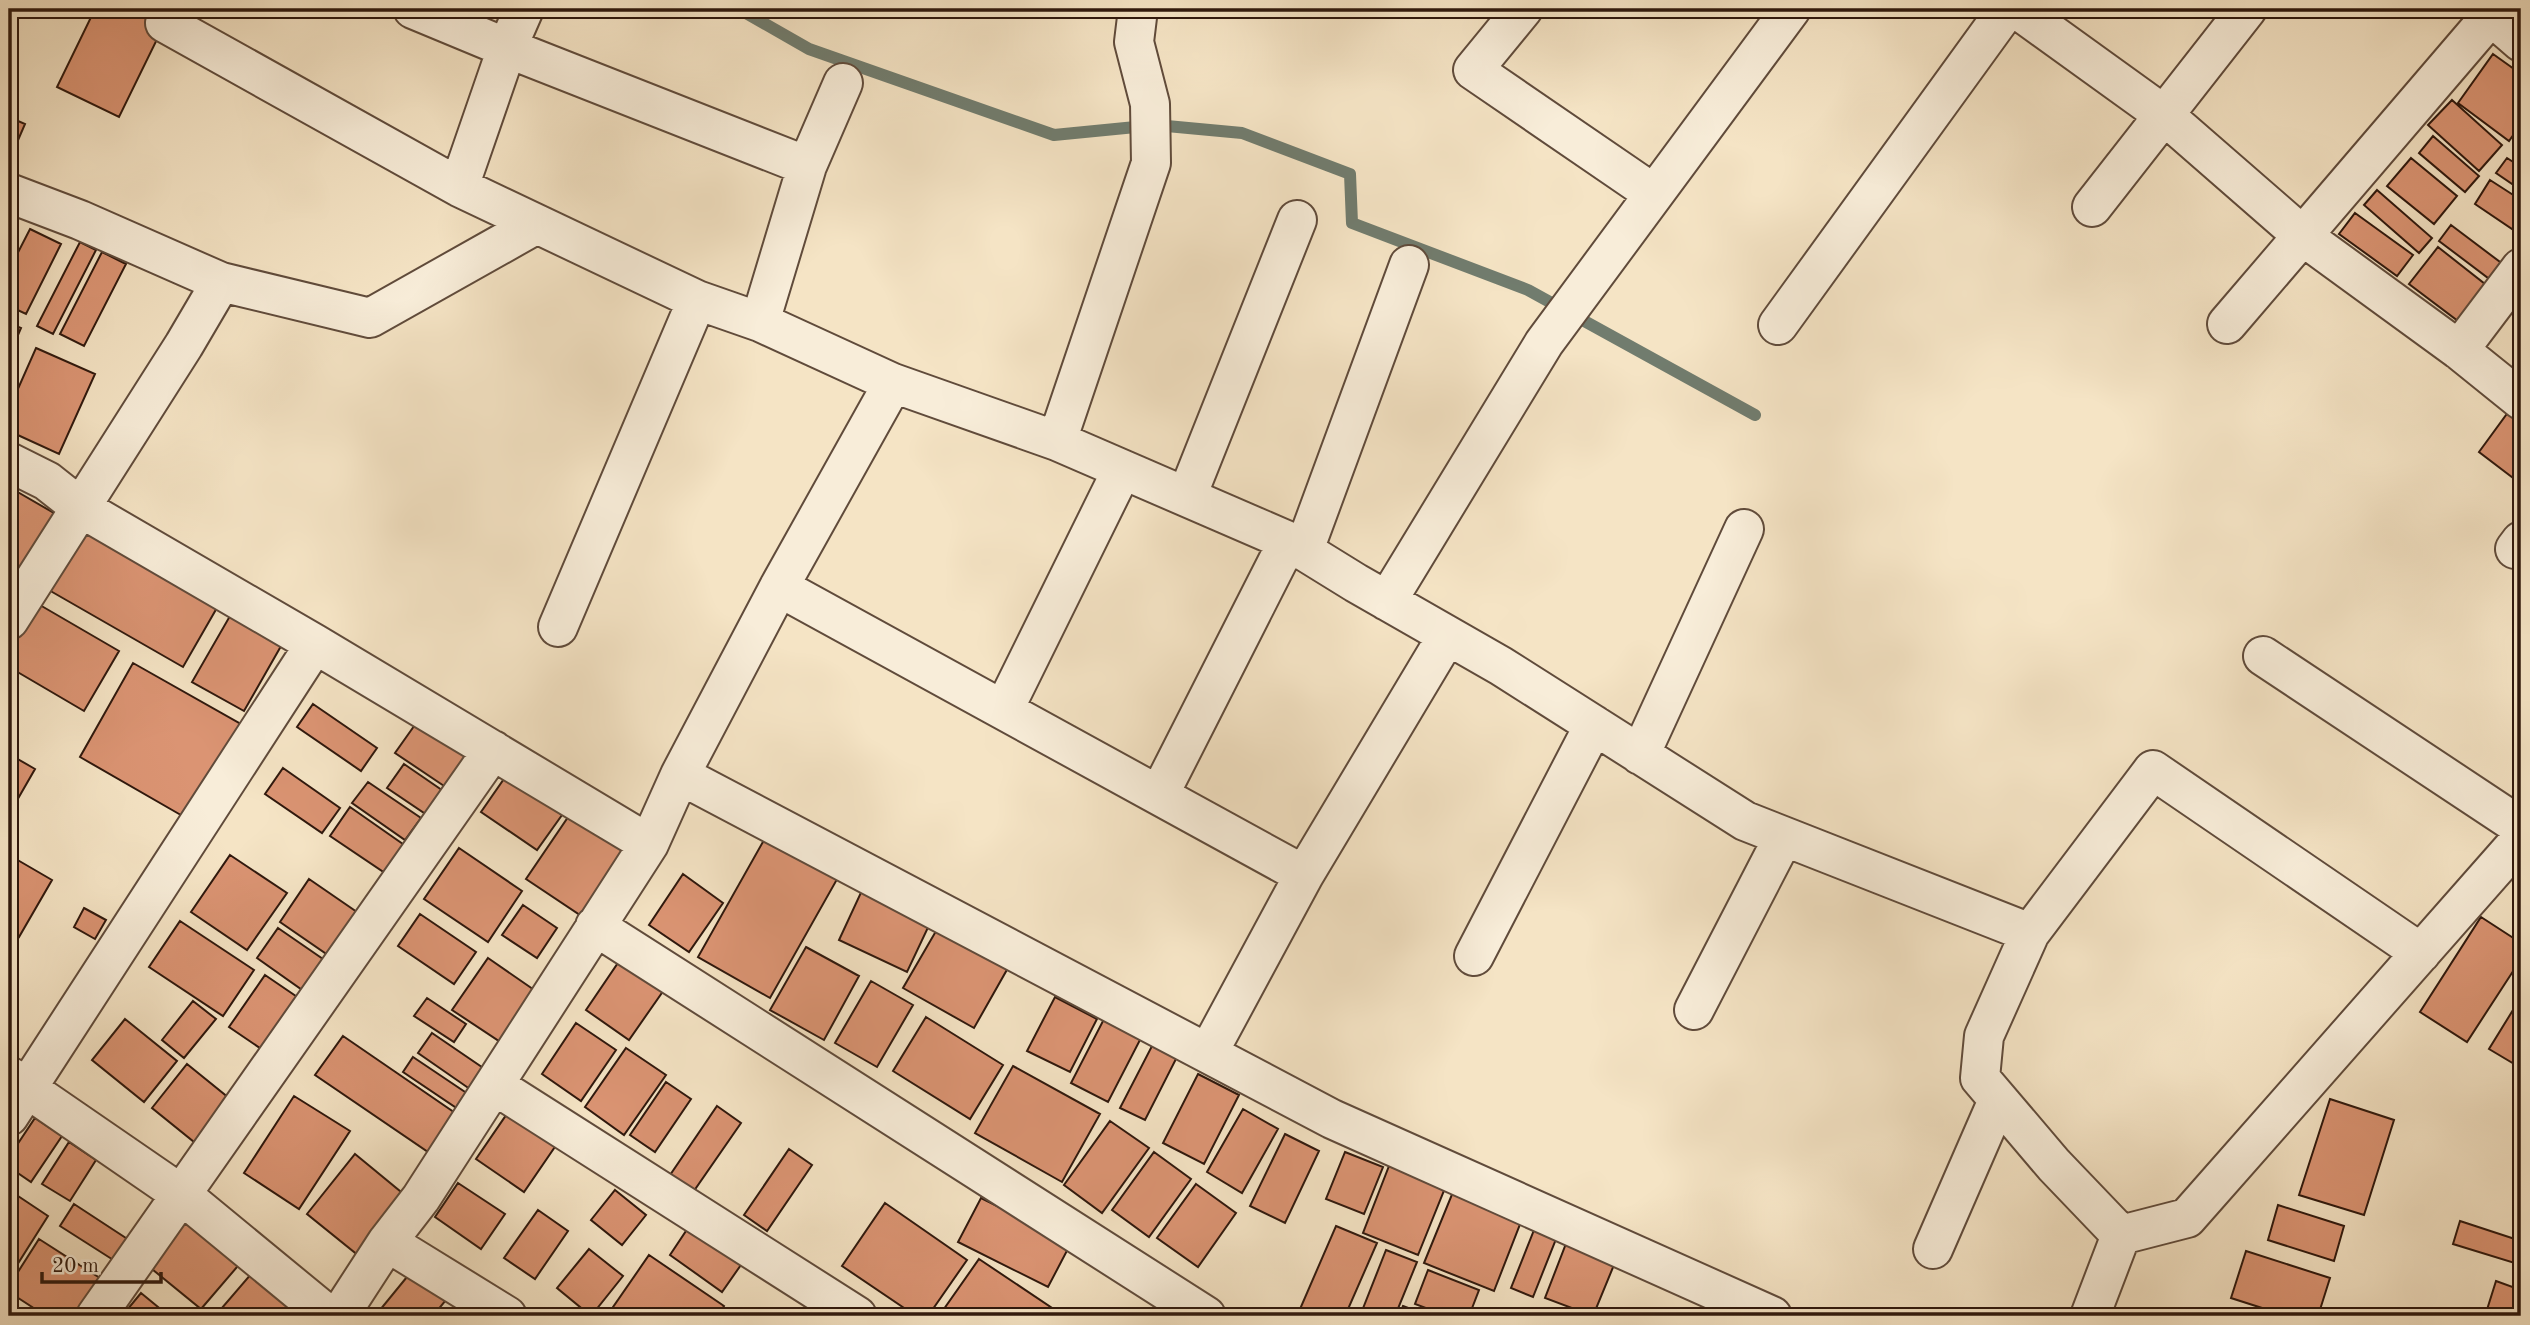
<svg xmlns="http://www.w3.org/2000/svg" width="2530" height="1325" font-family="'Old Standard TT',serif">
<rect width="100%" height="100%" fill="#f5e4c5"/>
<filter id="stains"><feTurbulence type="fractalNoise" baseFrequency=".00286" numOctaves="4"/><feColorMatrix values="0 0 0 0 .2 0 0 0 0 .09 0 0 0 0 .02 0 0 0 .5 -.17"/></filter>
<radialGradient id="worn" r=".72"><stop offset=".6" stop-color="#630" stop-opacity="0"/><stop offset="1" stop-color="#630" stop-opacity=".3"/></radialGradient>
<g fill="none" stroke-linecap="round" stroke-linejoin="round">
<!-- stream -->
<path stroke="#717c6e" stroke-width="12" d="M739 9 809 49 1054 135 1156 125 1242 133 1350 174 1352 223 1528 290 1755 415"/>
</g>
<!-- building -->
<path fill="#db9473" stroke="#2f180d" stroke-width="2" d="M95 9H135L165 23 119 117 57 87Z
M2493 54 2521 74V124L2509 141 2458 103Z
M2452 100 2502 145 2479 171 2428 125Z
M9 117 25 124 9 161Z
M2433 136 2479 176 2465 192 2419 153Z
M2411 158 2457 196 2434 224 2387 186Z
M2507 158 2521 167V190L2496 173Z
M2490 180 2521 200V235L2475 204Z
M2377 190 2432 238 2419 253 2364 205Z
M2355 213 2413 255 2397 276 2339 234Z
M2451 225 2508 268 2496 284 2439 241Z
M30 229 61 244 26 314 9 306V270Z
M80 242 96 250 53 334 37 326Z
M2438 247 2490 288 2462 324 2409 284Z
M102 252 126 264 84 346 60 334Z
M9 323 21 328 9 356Z
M36 348 95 374 59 454 9 431V409Z
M2509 411 2521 421V484L2479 452Z
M9 487 66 520 28 585 9 573Z
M87 522 222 599 183 667 47 589Z
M33 601 119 651 84 711 9 667V643Z
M238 602 289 632 244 711 192 682Z
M133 663 246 727 193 822 80 757Z
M313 704 377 748 361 771 297 727Z
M424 712 482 751 453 792 395 753Z
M9 754 35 769 12 809 9 808Z
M404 764 452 797 436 821 387 788Z
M283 768 340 808 322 833 265 794Z
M506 776 562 815 537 850 481 812Z
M368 782 421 818 405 840 352 803Z
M577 804 640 847 589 921 526 879Z
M350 807 410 849 391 877 330 836Z
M768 833 840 874 770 998 698 957Z
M459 848 522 891 488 942 424 899Z
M9 855 52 880 19 937 9 931Z
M230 855 287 893 247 950 191 912Z
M683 874 723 903 689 952 649 925Z
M309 879 370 921 341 964 280 922Z
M864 886 932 919 907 972 839 940Z
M523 905 557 928 537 958 502 935Z
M84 908 106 920 95 939 74 927Z
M420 914 476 952 454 984 398 946Z
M2481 917 2521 943V959L2467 1042 2420 1012Z
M943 919 1013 959 974 1028 903 988Z
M180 921 254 970 223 1016 149 967Z
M278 928 336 968 315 999 257 958Z
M806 947 859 976 824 1040 770 1010Z
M622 957 666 987 629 1040 586 1010Z
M488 958 540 994 505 1045 452 1010Z
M265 975 309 1005 273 1057 229 1027Z
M871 981 913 1005 877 1067 835 1043Z
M1055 997 1097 1019 1070 1072 1027 1051Z
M2521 997V1068L2489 1049Z
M427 998 466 1024 454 1042 414 1016Z
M193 1001 216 1019 184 1058 162 1040Z
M926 1017 1003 1065 970 1119 893 1071Z
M125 1019 177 1061 144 1102 92 1060Z
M1104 1019 1141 1038 1108 1102 1071 1083Z
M576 1023 616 1050 581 1101 542 1074Z
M432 1033 492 1074 477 1094 418 1053Z
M343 1036 461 1117 434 1156 315 1075Z
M1153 1044 1177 1057 1145 1120 1120 1108Z
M626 1048 666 1075 624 1135 585 1107Z
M413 1057 471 1096 461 1111 403 1072Z
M187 1064 240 1107 204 1150 152 1108Z
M1013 1066 1100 1114 1062 1182 975 1133Z
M1198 1074 1239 1095 1204 1164 1163 1143Z
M666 1082 691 1099 655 1152 630 1135Z
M294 1096 350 1131 299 1209 244 1173Z
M2330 1099 2394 1120 2364 1215 2299 1195Z
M513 1105 561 1138 524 1192 476 1159Z
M717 1106 741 1123 689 1198 666 1181Z
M1243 1109 1278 1129 1242 1193 1207 1172Z
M35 1118 62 1136 31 1182 9 1167V1157Z
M1110 1121 1149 1148 1102 1213 1064 1185Z
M1285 1134 1319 1151 1285 1223 1250 1206Z
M69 1142 96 1160 70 1201 42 1184Z
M789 1149 812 1165 767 1231 744 1215Z
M1154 1152 1191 1179 1149 1237 1112 1210Z
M1345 1152 1383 1167 1364 1214 1326 1199Z
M355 1154 412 1201 364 1260 307 1214Z
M1389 1166 1445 1188 1418 1255 1363 1233Z
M458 1183 505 1214 481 1249 435 1217Z
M1196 1184 1236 1213 1198 1267 1157 1238Z
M1455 1187 1524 1214 1494 1291 1424 1263Z
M9 1190 48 1216 17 1265 9 1260Z
M615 1190 646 1215 622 1245 591 1220Z
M981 1198 1071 1243 1048 1287 958 1242Z
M885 1203 967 1260 928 1316H916L842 1266Z
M74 1204 132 1242 118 1263 60 1226Z
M2278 1205 2344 1226 2334 1261 2268 1240Z
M538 1210 568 1231 535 1279 504 1258Z
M190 1215 243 1260 201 1309 147 1265Z
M2460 1221 2521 1241V1265L2453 1244Z
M690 1225 743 1262 722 1292 670 1255Z
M1536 1225 1558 1234 1533 1297 1511 1288Z
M1336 1226 1377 1243 1345 1316H1297Z
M39 1239 103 1280 80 1316H46L9 1292V1286Z
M1567 1241 1616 1260 1593 1316 1545 1298Z
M589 1249 623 1276 591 1316 557 1288Z
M1386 1250 1417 1262 1395 1316H1360Z
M2246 1251 2330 1278 2318 1316H2287L2231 1298Z
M649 1255 724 1306 718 1316H621L611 1310Z
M979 1259 1064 1316H939Z
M258 1266 317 1316H215Z
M1428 1270 1479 1290 1469 1316H1447L1415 1304Z
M411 1272 446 1300 433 1316H375Z
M2496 1281 2521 1290 2513 1316H2485Z
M141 1293 169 1316H122Z
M1403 1306 1429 1316H1399Z
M454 1307 465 1316H446Z"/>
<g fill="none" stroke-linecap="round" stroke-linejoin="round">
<!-- minor casing -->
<g stroke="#604b3b" stroke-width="42">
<path id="minor" d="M413 9 507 48 807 166 843 83
M1523 9 1473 70 1654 194
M2017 9 2164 115 2304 237 2459 350 2521 400
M2483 9 2521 42
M165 23 459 187 697 300 760 322 893 383 1057 441 1288 541 1356 583 1501 666 1745 821 2030 933 1984 1036 1980 1078 2054 1165 2121 1235
M459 187 507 48 524 9
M9 193 80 220 221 282 184 345 9 620
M2092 207 2247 9
M221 282 370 318 537 224
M760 322 807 166
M2227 324 2490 17
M1778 325 2007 9
M2459 350 2521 268
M1057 441 1151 163 1150 104 1134 42 1138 9
M9 462 47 481 81 508 315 644 649 844
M1187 496 1297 220
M2515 549 2521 541
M1304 550 1409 265
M779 587 1304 875
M1387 601 1544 343 1791 9
M558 627 697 300
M2263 656 2521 827
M1004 709 1122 470
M1640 755 1744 529
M680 775 1332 1119 1772 1316
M1159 795 1288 541
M595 926 1206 1316
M2030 933 2153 770 2421 953
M1474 956 1594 725
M1694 1010 1783 838
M1208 1053 1304 875 1447 636
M9 1076 182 1195 329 1316
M494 1085 857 1316
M9 1116 315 644
M2121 1235 2187 1218 2521 839
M387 1242 507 1316
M1933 1249 1998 1100
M96 1316 493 750
M339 1316 387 1242 421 1198 649 844 680 775 779 587 893 383
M2090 1316 2121 1235"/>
</g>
<!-- minor -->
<use href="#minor" stroke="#f8edd9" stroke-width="38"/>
</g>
<!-- margin -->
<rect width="2530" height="1325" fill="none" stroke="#f5e4c5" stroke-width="35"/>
<rect x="10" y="10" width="2509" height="1304" fill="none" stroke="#2f180d" stroke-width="3.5"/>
<rect x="18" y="18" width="2495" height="1290" fill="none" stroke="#2f180d" stroke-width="2"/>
<!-- scale -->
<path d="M42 1272v10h119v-10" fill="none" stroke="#2f180d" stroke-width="3.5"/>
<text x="52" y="1272" font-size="21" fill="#2f180d" stroke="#f8edd9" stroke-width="5" paint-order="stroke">20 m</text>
<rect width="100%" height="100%" filter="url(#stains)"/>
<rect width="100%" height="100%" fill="url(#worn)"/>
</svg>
